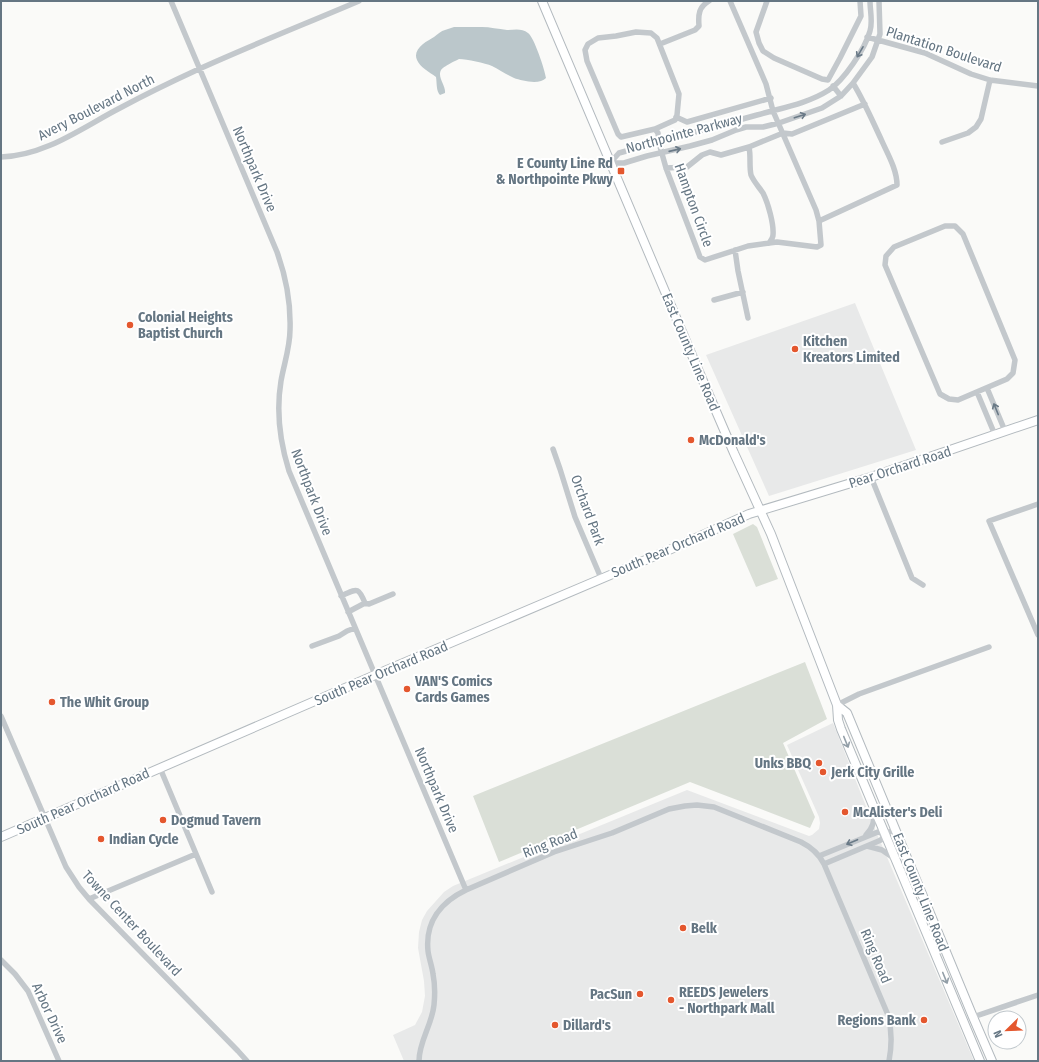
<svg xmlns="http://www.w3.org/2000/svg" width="1039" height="1062" font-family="'Fira Sans Condensed',sans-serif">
<rect width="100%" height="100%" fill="#fafaf8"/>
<!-- built -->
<path fill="#e8e9e9" d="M855 303 916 450 769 496 706 355Z
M833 723 875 829 974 1061H404L393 1035 415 1025 422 1012 425 996 424 981 418 948 419 932 422 920 427 911 444 892 453 886 687 790 809 836 812 835 819 829 820 823 819 817 787 745Z"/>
<!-- green -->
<path fill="#dadfd7" d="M753 524 757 527 778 579 756 587 733 534Z
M805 662 827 719 783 743 815 817 810 828 690 782 499 862 473 796Z"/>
<!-- water -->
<path fill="#bbc7cb" d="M454 27C463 27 473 27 482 27 490 27 498 29 507 30 514 30 522 28 528 33 534 37 545 70 546 78 540 85 522 81 514 78 507 75 500 70 492 66 485 63 467 59 459 59 457 60 453 62 451 63 448 65 443 67 441 70 437 77 446 86 445 93L440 95C436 91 437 83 436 77 429 72 420 67 417 60 412 49 427 41 434 37 438 34 441 31 445 30 448 29 451 28 454 27Z"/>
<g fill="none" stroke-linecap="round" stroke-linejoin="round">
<!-- secondary casing -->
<g stroke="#b3babf" stroke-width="10">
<path id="secondary" d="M542 1 694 360 734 453 771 534 837 705 838 720 841 729 980 1061
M837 705 847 713 973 1017 992 1061
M1 837 375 675 676 547 749 514 871 477 1038 420"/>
</g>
<!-- street -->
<path stroke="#c3c8cc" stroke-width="5.5" d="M171 1 277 252C286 277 291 303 290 330 290 347 284 364 281 381 276 411 280 442 289 471L466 890
M730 1 766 84 773 111 816 210 819 221
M767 1 756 32 759 43 763 51 774 58 822 79 828 80 840 58 861 16 860 1
M867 37 925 53 971 74 990 80 1038 86
M660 44 695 30 699 26C698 14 699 7 709 1
M833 86 841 96
M676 117 687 122 771 98
M655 129 675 120 677 115 679 94 657 38 651 33 636 32 616 36 598 38 588 44 585 50 587 61 618 134 621 137 655 129 658 133 659 143 666 168 697 249 700 257 705 260 748 246 777 242 817 247 821 245 819 221 897 185C897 169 887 153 881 139 872 120 864 101 853 83
M942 142 968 133 976 127 981 119 990 80
M749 147C751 156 749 166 751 175 754 182 759 187 763 193 768 203 774 224 773 235 773 238 771 240 769 243
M1 157C45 156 83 127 120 108 146 94 173 81 199 69 252 45 305 24 359 1
M610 163H624L647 156 690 146 712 140 736 130 746 127H763L779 123 822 108 841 96 853 83 872 57 880 34 879 1
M610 163 619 153C665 140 711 128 757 115 781 108 807 104 829 90 844 80 865 49 870 31 873 22 870 11 870 1
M666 168 687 167 702 155 710 152 721 155 749 147 783 133 792 134 865 104
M945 226H955L963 234 1015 360 1013 373 1007 379 958 400 949 399 940 394 885 265 886 256 894 247Z
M735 250 738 271 748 318
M714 300 743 292
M987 388 1005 431
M977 392 995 435
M553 449 560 469 575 517 601 578
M871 477 912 578 923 585
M1038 504 989 521 1038 635
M341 596C357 589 358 586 365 603
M348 612 365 603 369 604 393 594
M312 646 339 636 347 631 355 628
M837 705 859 694 989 647
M1 716 66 867 79 887 89 899 238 1051 247 1061
M160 768 212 892
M866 835C873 828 874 822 874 812
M867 846 882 850 895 859
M819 856 878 832 885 834
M824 864 881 840 885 834 895 829
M89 899 196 854
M1 960 15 974 28 991 59 1061
M973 1017 1038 995
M419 1061C419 1041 432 1025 434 1005 435 995 435 984 433 974 432 966 429 959 428 951 425 922 441 902 466 890L554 852 612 833 669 809 685 806 697 805 714 807 801 842C811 847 819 854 824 864L888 1015C892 1030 892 1045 889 1061"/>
<!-- secondary -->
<use href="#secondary" stroke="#fff" stroke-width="8"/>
</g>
<!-- one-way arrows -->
<defs><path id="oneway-shaft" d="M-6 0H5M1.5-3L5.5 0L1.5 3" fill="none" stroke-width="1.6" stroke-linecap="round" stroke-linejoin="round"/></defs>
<g stroke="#6a7a87">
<use href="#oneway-shaft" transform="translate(860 52) rotate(120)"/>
<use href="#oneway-shaft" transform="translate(800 116) rotate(-18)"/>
<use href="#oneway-shaft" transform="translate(675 150) rotate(-13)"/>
<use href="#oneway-shaft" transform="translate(996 409) rotate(-112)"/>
<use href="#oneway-shaft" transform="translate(852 842) rotate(157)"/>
</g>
<g stroke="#939fa8">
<use href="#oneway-shaft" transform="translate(846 742) rotate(68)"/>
<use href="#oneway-shaft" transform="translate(945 978) rotate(68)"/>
</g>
<!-- markers -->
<g fill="#e4572e" stroke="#fff" stroke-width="1.5">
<rect x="617" y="167" width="8" height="8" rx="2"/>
<circle cx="130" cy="325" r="4"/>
<circle cx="795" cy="349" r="4"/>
<circle cx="691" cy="440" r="4"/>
<circle cx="407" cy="689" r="4"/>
<circle cx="52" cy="702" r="4"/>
<circle cx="819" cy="763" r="4"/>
<circle cx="823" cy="772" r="4"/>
<circle cx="845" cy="812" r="4"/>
<circle cx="163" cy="820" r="4"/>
<circle cx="101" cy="839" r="4"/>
<circle cx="683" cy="928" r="4"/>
<circle cx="640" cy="994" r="4"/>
<circle cx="671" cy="1000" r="4"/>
<circle cx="924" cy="1020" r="4"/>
<circle cx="555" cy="1025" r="4"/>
</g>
<g text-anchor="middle" stroke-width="4" stroke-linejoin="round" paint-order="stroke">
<!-- street labels -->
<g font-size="14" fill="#657683" stroke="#fff">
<text transform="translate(944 49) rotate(18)" y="5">Plantation Boulevard</text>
<text transform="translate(96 107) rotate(-27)" y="5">Avery Boulevard North</text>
<text transform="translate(684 133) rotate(-15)" y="5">Northpointe Parkway</text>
<text transform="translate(255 169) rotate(67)" y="5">Northpark Drive</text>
<text transform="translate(694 205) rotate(70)" y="5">Hampton Circle</text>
<text transform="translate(691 352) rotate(67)" y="5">East County Line Road</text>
<text transform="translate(900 467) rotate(-18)" y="5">Pear Orchard Road</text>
<text transform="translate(312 492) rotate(69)" y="5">Northpark Drive</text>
<text transform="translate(588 510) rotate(70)" y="5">Orchard Park</text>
<text transform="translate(678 545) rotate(-23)" y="5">South Pear Orchard Road</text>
<text transform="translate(381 673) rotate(-23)" y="5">South Pear Orchard Road</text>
<text transform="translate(437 790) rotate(67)" y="5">Northpark Drive</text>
<text transform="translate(83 801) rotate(-24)" y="5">South Pear Orchard Road</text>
<text transform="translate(550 843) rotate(-21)" y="5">Ring Road</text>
<text transform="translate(921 892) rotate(68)" y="5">East County Line Road</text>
<text transform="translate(132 923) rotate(47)" y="5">Towne Center Boulevard</text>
<text transform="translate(876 956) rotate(67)" y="5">Ring Road</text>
<text transform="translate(50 1013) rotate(65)" y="5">Arbor Drive</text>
</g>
<!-- poi labels -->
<g font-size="14" font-weight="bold" fill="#657683" stroke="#fff" text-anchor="start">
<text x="613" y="168" text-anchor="end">E County Line Rd<tspan x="613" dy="16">&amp; Northpointe Pkwy</tspan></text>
<text x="138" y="322">Colonial Heights<tspan x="138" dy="16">Baptist Church</tspan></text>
<text x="803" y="346">Kitchen<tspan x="803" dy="16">Kreators Limited</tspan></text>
<text x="699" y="445">McDonald's</text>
<text x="415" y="686">VAN'S Comics<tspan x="415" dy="16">Cards Games</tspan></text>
<text x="60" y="707">The Whit Group</text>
<text x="811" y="768" text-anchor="end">Unks BBQ</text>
<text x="831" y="777">Jerk City Grille</text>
<text x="853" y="817">McAlister's Deli</text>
<text x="171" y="825">Dogmud Tavern</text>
<text x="109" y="844">Indian Cycle</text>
<text x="691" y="933">Belk</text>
<text x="679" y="997">REEDS Jewelers<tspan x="679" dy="16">- Northpark Mall</tspan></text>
<text x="632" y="999" text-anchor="end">PacSun</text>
<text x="916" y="1025" text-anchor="end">Regions Bank</text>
<text x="563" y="1030">Dillard's</text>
</g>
</g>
<!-- border -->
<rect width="1039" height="1062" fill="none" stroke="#657683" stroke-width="4"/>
<!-- north arrow -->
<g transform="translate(1007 1030) rotate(247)"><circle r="19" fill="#ffffff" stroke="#c1c8cd"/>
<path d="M0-3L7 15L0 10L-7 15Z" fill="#e4572e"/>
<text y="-6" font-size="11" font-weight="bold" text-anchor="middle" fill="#657683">N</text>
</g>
</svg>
